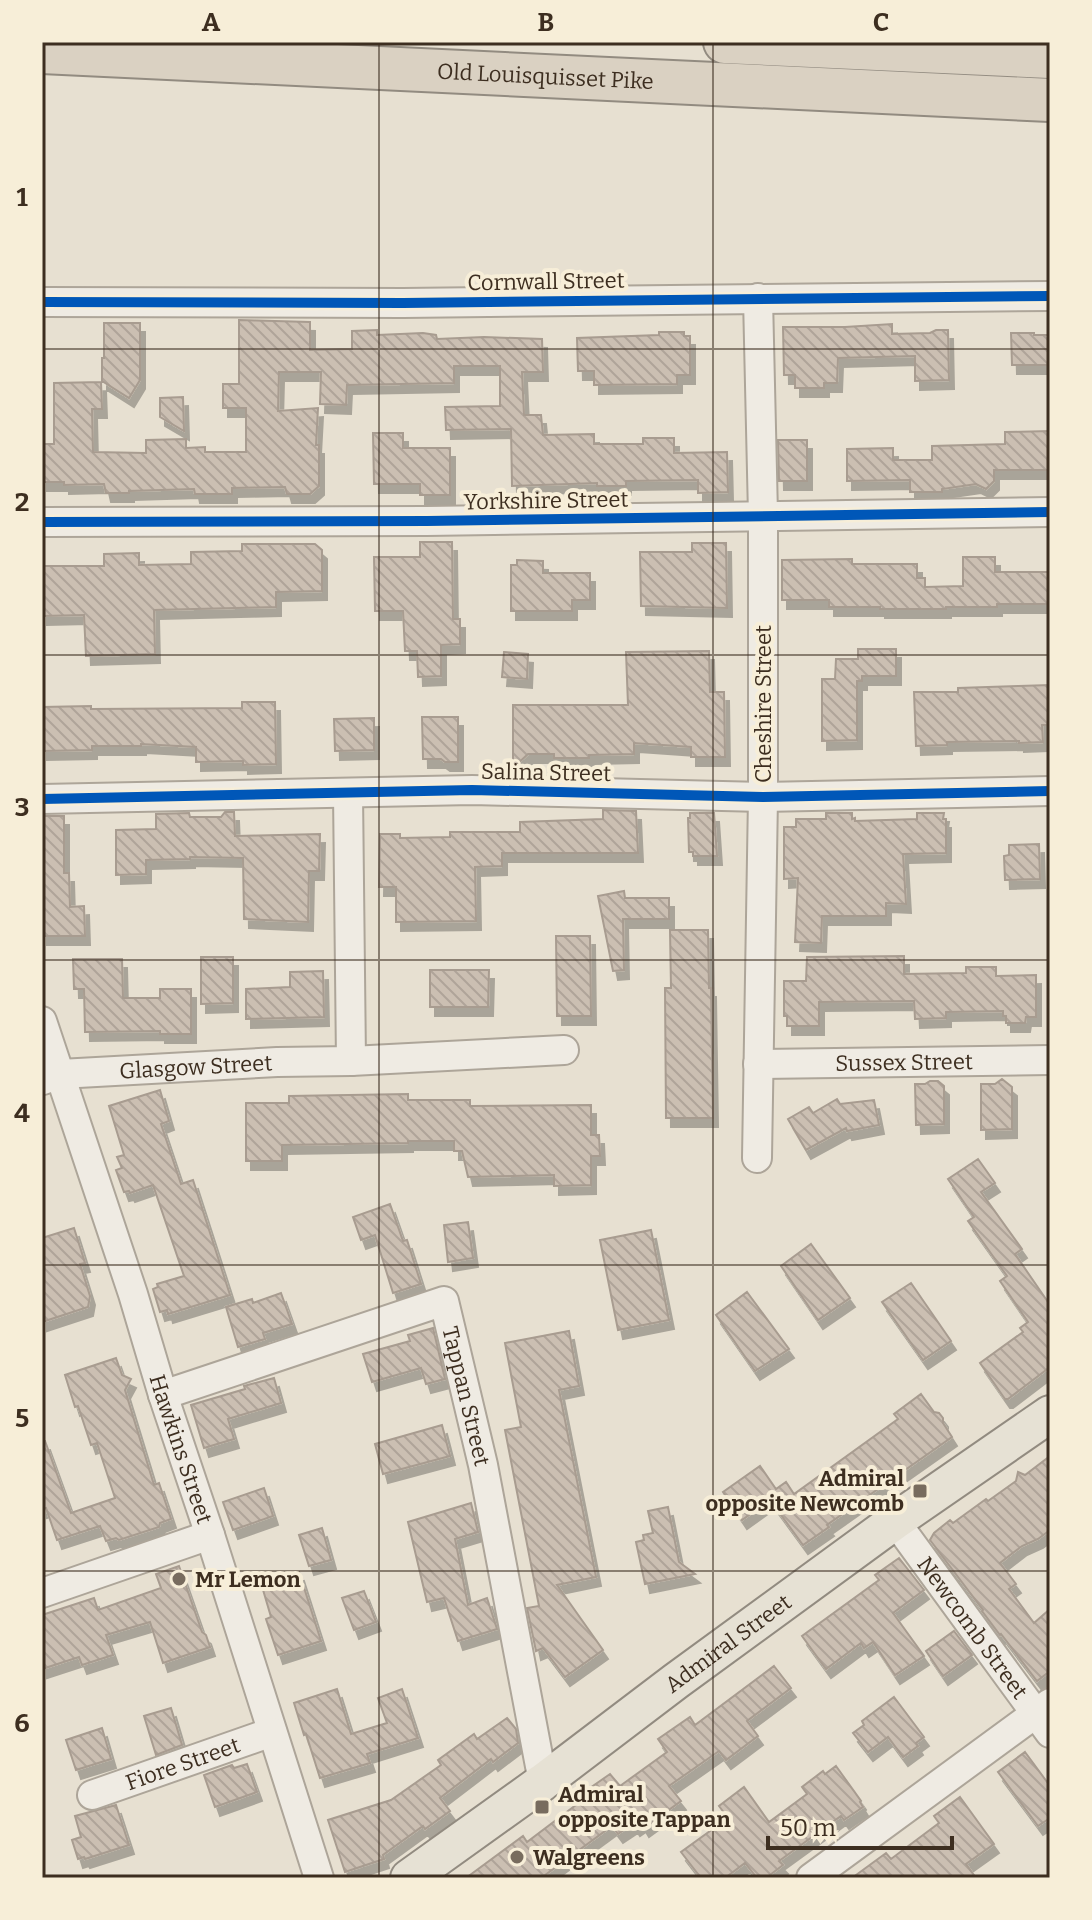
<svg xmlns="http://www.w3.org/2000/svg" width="1092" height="1920" font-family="Bitter,serif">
<defs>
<pattern id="building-back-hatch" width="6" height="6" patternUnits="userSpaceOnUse" patternTransform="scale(2)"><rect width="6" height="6" fill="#cbbfb2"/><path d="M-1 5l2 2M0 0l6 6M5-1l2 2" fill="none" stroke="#afa499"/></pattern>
<filter id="shadow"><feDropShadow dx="5" dy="9" stdDeviation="0" flood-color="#0004"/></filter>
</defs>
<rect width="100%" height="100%" fill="#e7e0d1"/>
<!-- building -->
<path fill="url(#building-back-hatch)" stroke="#a89c90" stroke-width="2" filter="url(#shadow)" d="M239 320 310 322V350L352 349V331L377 330V335L423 333 436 335 437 339 484 337 542 339 543 372H522L524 415H541L543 435 594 434V444H643V438H674V453L727 452 728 492 698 493V480L626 481V486H597V483L512 486 511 429 446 430 445 407 500 406V366H454V383L347 385 346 405 320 404 321 372H279L278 411 318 408 316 445H319V486L310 494H287L285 487 232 488V494H195L194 489 129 491V493H106L104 484 64 485V482H42V444H54V383L101 382 102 409H92L93 452 146 453V440L186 439V448L205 447V452H246V408H223V384H239Z
M104 323H140V380L129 398 102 381V358H104Z
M892 324V334L930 333 936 330H948L949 380 915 381V356L838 358 837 383H824V388H795V375H784L783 327H845Z
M659 332H684V336H690V375H677V384L594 385V371H578L577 338 659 335Z
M1011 333H1034V335H1050V365H1012Z
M183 397 184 431 160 417V398Z
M1050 431V461H1048V470H994V481L986 489 976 484 942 489V492H910V480L847 481V449L893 448V460H932V446L1005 444V432Z
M373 433H403V448H450V495H420V484H374Z
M778 440H807V481H779Z
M420 542H452L453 619H460V644L441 645V676L418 677 417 651H405L403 611H375L374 557H420Z
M692 543H726L727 608 641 606 640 552H692Z
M242 544H315L322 550V591L276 592V607L154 610 155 654 86 656 84 615 42 616V566H104V554L139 553V565L191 564V552L242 551Z
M963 557H995V572H1050V604H997V607H946V609H880V607H829V600H782V560L852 559V564H917V578H925V587L963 586Z
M517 560 543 561V573H590V600H572V611H511V565H517Z
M858 649H896V676H862V681H857V740L822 741V679H835L836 659H858Z
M709 651 710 692H724L725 757H691V747L634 743V754L589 755V758H554V754H528L513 768V705H628L626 652Z
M504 652 528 654 527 679 502 677Z
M1050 685V725H1042L1043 742 1019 743V741L947 742V745L916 746 914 692H958V688Z
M242 702H275L276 764 243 765V761L196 762V747L141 744V746H92V750L42 751V707L91 706V709L242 708Z
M422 717H458V762H445L441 759H423Z
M374 718V750L335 751 334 719Z
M603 810 636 811 638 853H502V866L475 867 476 921 396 922V887H379L380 834H400V838L450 837V832H520V822L603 819Z
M225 812H234L235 836 320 834 319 871H309L308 922 244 919 243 858 190 857V859L146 860V874L116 875V830L156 829V814L189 813 190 817H221Z
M690 813H714L717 856H693V852H689L688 818H690Z
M826 813H852V819L855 818V821L917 819V813H944L943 819H946V853L903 854 906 904 886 903V916H822L821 943 795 942 798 878 784 879V827H796V819H826Z
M42 816H64V873H69L70 907 84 906 85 936H42Z
M1039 844 1040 879 1005 880 1004 856 1009 855V845Z
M624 891 625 898H669V919H623L624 970 613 971 598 896Z
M670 930H708L709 988H711L713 1118H666L665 988H671Z
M556 936H590L591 1016H557Z
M904 956V974L966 973V967H996V976L1036 975V1017H1026L1025 1023H1006V1016H1003V1011L946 1012V1018L915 1019 914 1001 819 1002V1026H787V1016H784V981H806L807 957Z
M201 957H233V1003L201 1004Z
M73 959H122L123 998H160V989H191V1034H160V1031L85 1032 84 989H74Z
M430 970H489L488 1007H430Z
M323 971 324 1017 246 1019V989L290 987V972Z
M1002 1079 1012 1087V1129L981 1130V1084H995Z
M930 1081H938L944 1086V1124L916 1125 915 1084H925Z
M160 1090 169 1121 161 1124 181 1184 193 1180 230 1295 168 1314 167 1310 160 1312 153 1289 158 1287 157 1284 184 1276 153 1185 130 1193 129 1191 124 1192 116 1170 122 1168 117 1157 124 1155 109 1106Z
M408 1094V1100H470V1106L591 1105V1135H599L600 1156H591V1185L554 1186V1175L468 1177 462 1151H454V1141H408V1143L282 1145V1161H246V1103H289V1096Z
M837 1099 840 1104 874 1100 879 1125 847 1131 846 1128 806 1150 788 1119 809 1107 813 1113Z
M978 1159 995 1183 981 1192 1022 1249 1015 1254 1050 1305V1367L1008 1399H1005L980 1363 1023 1332 1020 1328 1028 1322 1000 1281 1007 1276 968 1221 974 1217 948 1179Z
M390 1204 403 1241 407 1240 421 1284 393 1293 375 1235 361 1240 353 1217Z
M468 1222 473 1258 448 1262 444 1225Z
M74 1228 85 1263 80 1264 90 1296 88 1307 42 1322V1238Z
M651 1230 669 1320 618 1330 600 1240Z
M811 1244 850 1298 818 1320 781 1266Z
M911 1283 951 1341 923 1360 882 1302Z
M747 1292 789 1349 755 1371 716 1315Z
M281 1293 292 1324 263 1333 265 1339 238 1347 226 1307 252 1299 253 1303Z
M433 1328 445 1379 426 1384 421 1368 372 1382 363 1354 410 1341 408 1335Z
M569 1331 579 1386 559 1390 596 1577 557 1585 603 1650 565 1677 543 1648 536 1651 527 1608 539 1606 505 1430 521 1427 505 1343Z
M116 1358 122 1375 131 1379 125 1390 154 1485 159 1483 171 1519 160 1523 159 1527 119 1540 116 1538 106 1541 100 1526 57 1540 46 1508 42 1509V1441H45L71 1513 115 1498 97 1443 91 1445 78 1406 75 1407 65 1375Z
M274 1378 281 1403 228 1419 234 1439 204 1448 191 1405 245 1389 244 1386Z
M921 1394 934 1412 939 1413 943 1418V1423L952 1437 827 1525 829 1527 803 1545 770 1500 742 1520 723 1492 760 1466 776 1489 786 1482 794 1494 898 1419 894 1414Z
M442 1425 450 1456 383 1474 375 1444Z
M1050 1456V1530L1038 1539 1022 1546 1000 1563 1016 1584 1009 1589 1034 1623 1050 1609V1671L1037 1681 1001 1634 1000 1635 982 1611 983 1610 930 1540 934 1533 950 1520 953 1523 986 1499 988 1501 1016 1481 1018 1472 1025 1475Z
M264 1488 273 1516 233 1530 223 1502Z
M471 1503 478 1532 455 1539 468 1605 487 1598 497 1629 458 1641 444 1598 427 1602 408 1522Z
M668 1507 679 1562 695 1574 645 1584 636 1542 644 1540 643 1535 653 1533 648 1511Z
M322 1528 331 1560 309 1566 299 1535Z
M899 1558 924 1590 893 1613 924 1656 895 1675 873 1642 864 1648 861 1643 826 1669 802 1636 879 1580 875 1575Z
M179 1566 202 1632 206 1635 210 1647 163 1663 150 1622 106 1635 113 1655 82 1665 79 1657 42 1669V1615L94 1598 98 1610 161 1588 156 1574Z
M299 1572 321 1641 278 1655 266 1619 271 1617 261 1583Z
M364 1591 376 1622 354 1630 342 1598Z
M954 1631 972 1655 943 1676 926 1651Z
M774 1666 791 1688 747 1721 758 1736 726 1760 719 1751 669 1786 681 1801 644 1828 641 1823 635 1827 633 1824 618 1834 612 1826 541 1878H466L523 1836 527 1842 593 1792 590 1788 610 1774 620 1786 667 1752 658 1739 690 1717 695 1725Z
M337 1689 351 1734 387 1723 378 1698 402 1689 418 1738 367 1754 370 1763 320 1778 306 1734 304 1735 294 1703Z
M894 1697 924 1737 916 1743 918 1746 903 1757 888 1737 868 1752 853 1733 864 1725 862 1721Z
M171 1708 182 1745 156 1755 144 1716Z
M507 1718 516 1729 518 1743 493 1762 491 1759 440 1798 450 1811 425 1829 423 1826 383 1855 384 1859 345 1872 328 1820 391 1800 441 1765 438 1760 474 1734 477 1739Z
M102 1728 111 1759 76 1770 66 1740Z
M1025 1752 1050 1786V1818L1038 1826 998 1772Z
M247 1764 257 1792 215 1807 204 1775 232 1765 234 1768Z
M836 1766 861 1801 860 1802 863 1807 844 1820 841 1816 779 1861 783 1865 766 1878H757L745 1863 725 1878H701L681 1852 728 1818 719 1806 744 1787 769 1822 807 1794 802 1787 823 1771 825 1774Z
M960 1797 994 1844 966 1864 976 1878H852L886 1853 891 1859 939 1823 934 1816Z
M116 1805 129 1845 85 1859 84 1857 78 1859 72 1840 81 1837 75 1816Z"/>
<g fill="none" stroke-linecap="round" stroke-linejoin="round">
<!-- minor casing -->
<g stroke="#ada599" stroke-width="32">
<g id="minor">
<path d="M42 302 403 303 1050 296"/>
<path d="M42 522 427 521 1050 512"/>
<path d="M348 793 351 1061"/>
<path d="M42 799 472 790 763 797 1050 791"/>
<path id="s1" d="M42 1021 133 1294 163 1395 210 1535 319 1878"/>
<path id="s2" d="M758 1064 1050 1060"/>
<path id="s3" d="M43 1080 60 1074 277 1062 351 1061 564 1050"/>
<path d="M757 1158 763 797V515L758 298"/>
<path id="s4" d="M163 1395 444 1301 483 1465 543 1782"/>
<path id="s5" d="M895 1521 1050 1733"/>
<path d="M42 1593 210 1535"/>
<path id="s6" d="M92 1795 272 1732"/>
<path d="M811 1878 1050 1703"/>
</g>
</g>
<!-- major casing -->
<g stroke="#928b80" stroke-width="40">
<g id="major">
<path id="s7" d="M409 1878 543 1782 676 1681 895 1521 1050 1414"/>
</g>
</g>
<!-- highway casing -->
<g stroke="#928b80" stroke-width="46">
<g id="highway">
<path d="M725 42 1050 57"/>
<path id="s8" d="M42 52 1050 100"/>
</g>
</g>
<!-- minor -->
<use href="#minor" stroke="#efebe3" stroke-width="28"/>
<!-- major -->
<use href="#major" stroke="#e6e1d4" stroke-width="36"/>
<!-- highway -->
<use href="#highway" stroke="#dad1c2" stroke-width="42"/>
<!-- cycleway casing -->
<g stroke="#f7eed8" stroke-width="15">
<path id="cycleway" d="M42 302 403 303 1050 296
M42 522 427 521 1050 512
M42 799 472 790 763 797 1050 791"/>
</g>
<!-- cycleway -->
<use href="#cycleway" stroke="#0057b8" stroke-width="10"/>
</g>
<!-- grid -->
<path fill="none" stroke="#3d2e20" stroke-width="2" stroke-opacity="0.55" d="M379 42V1878M713 42V1878M42 349H1050M42 655H1050M42 960H1050M42 1265H1050M42 1571H1050"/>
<!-- markers -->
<g fill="#786c5e" stroke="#f7eed8" stroke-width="3">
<rect x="912" y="1483" width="16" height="16" rx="4"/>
<circle cx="179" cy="1579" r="8"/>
<rect x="534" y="1799" width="16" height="16" rx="4"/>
<circle cx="517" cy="1857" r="8"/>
</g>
<g text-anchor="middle" stroke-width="8" stroke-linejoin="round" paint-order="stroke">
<!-- street labels -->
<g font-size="22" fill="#3d2e20" stroke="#f7eed8">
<text dy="8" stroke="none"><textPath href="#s8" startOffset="504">Old Louisquisset Pike</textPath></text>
<text transform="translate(546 281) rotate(-1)" y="8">Cornwall Street</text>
<text transform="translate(546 500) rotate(-1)" y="8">Yorkshire Street</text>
<text transform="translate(763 704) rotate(-90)" y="8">Cheshire Street</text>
<text transform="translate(546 772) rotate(1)" y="8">Salina Street</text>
<text dy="8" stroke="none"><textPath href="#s2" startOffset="146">Sussex Street</textPath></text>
<text dy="8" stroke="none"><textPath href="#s3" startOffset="154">Glasgow Street</textPath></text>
<text dy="8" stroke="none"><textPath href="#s4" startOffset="394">Tappan Street</textPath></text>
<text dy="8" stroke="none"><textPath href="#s1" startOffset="450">Hawkins Street</textPath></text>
<text dy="8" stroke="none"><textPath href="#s5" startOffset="132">Newcomb Street</textPath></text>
<text dy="8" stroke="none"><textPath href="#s7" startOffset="396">Admiral Street</textPath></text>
<text dy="8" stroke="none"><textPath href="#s6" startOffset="96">Fiore Street</textPath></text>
</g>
<!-- poi labels -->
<g font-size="22" font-weight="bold" fill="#3d2e20" stroke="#f7eed8" text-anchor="start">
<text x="904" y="1486" text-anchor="end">Admiral<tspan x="904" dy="25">opposite Newcomb</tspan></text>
<text x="195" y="1587">Mr Lemon</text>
<text x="558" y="1802">Admiral<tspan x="558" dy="25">opposite Tappan</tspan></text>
<text x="533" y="1865">Walgreens</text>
</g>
</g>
<!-- border -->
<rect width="1092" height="1920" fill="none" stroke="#f7eed8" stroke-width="88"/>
<!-- scale -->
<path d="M768 1836v12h184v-12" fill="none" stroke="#3d2e20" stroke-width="4"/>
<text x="780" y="1836" font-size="24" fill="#3d2e20" stroke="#f7eed8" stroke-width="6" paint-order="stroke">50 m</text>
<rect x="44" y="44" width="1004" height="1832" fill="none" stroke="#3d2e20" stroke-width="3"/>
<g font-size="26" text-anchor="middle" font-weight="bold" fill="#3d2e20">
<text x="211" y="31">A</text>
<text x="546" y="31">B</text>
<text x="881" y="31">C</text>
<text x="22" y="206">1</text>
<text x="22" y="511">2</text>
<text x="22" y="816">3</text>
<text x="22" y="1122">4</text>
<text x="22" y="1427">5</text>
<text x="22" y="1732">6</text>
</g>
</svg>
